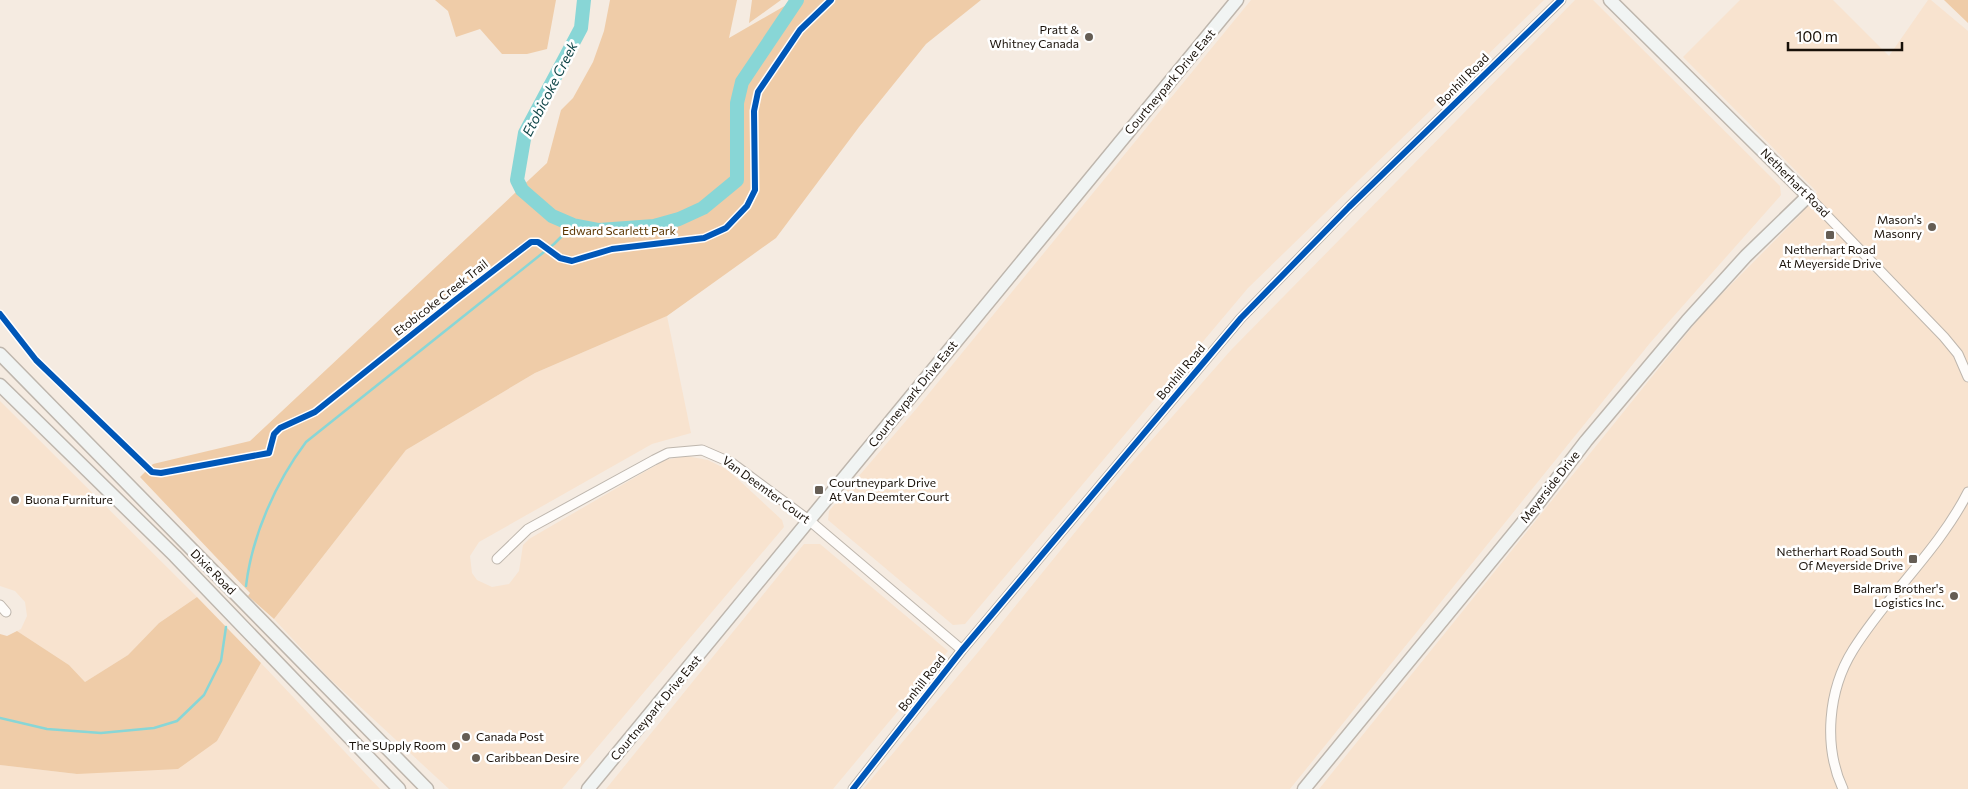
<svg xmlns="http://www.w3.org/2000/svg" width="1968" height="789" font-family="Commissioner,sans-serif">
<rect width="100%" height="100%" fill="#f5ebe1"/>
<!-- built -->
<path fill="#f8e3cf" d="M1251 0H1544L1248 288 965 624 953 625 828 520 829 511 917 408Z
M1575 0H1593L1780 186 1781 195 1650 343 1290 789H863L979 651 1127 468 1231 350Z
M1740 0H1833L1889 56 1928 0H1931L1968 31V789H1319L1705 311 1800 215 1817 192 1683 57Z
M667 316 691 433 652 444 479 542 470 556 472 573 477 580 492 587 509 584 519 571 523 545 529 539 665 460 686 456 708 460 728 470 782 520 784 527 562 789H449L328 677 274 619 406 450 535 373Z
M0 401 197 597 159 623 128 655 85 682 69 665 17 631 21 629 27 616 25 602 15 591 0 586Z
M804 544H820L948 651 833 789H606Z
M261 663 380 789H0V765L77 774 217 741Z"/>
<!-- green -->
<path fill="#efcca8" d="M435 0H556L547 49 527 54H502L480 29 456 37 448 11Z
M610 0H737L729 38 795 0H981L926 44 859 127 776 238 667 316 535 373 406 450 274 619 248 596 250 593 140 477 153 464 250 441 547 163 561 110 573 98 593 62 604 31Z
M752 0H781L749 23Z
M1944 0H1968V23Z
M197 597 261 663 217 741 178 769 77 774 0 765V634L7 636 17 631 69 665 85 682 128 655 159 623Z"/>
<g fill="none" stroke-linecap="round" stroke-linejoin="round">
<!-- stream -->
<path stroke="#88d6d6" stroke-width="2.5" d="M246 586C252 535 276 482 306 442L554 244 573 225
M0 718 47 729 101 733 154 728 177 721 204 695 221 661 226 627"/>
<!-- river -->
<path stroke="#88d6d6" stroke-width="14" d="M584 0 581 28 525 133 517 180 522 190 552 216 573 225 599 230 654 226 679 219 703 208 737 180V103L742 82 797 0"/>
<!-- street casing -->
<g stroke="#beb6ad" stroke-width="11">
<path id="street" d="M1808 196 1944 337 1958 354 1968 377
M497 559 528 529 654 460 668 453 702 450 732 463 810 521 962 650
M0 605 6 612
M853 789 962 650 1241 318 1349 207 1561 0
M1843 789C1823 746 1828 690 1853 650 1887 595 1938 551 1968 492"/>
</g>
<!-- secondary casing -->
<g stroke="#beb6ad" stroke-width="15">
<path id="secondary" d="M0 354 427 789
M0 385 175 556 399 789
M588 789 1237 0
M1304 789 1533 510 1586 441 1687 321 1746 256 1808 196 1610 0"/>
</g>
<!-- street -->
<use href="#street" stroke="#fefcfa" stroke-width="9"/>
<!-- secondary -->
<use href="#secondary" stroke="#f1f4f3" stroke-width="12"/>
<!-- cycleway casing -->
<g stroke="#fff" stroke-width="9">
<path id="cycleway" d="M0 314 36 360 152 472 161 473 269 453 274 434 280 428 315 412 454 301 531 242H538L560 258 572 261 612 249 704 238 726 228 747 206 755 190 754 111 758 92 800 30 831 0
M853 789 962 650 1241 318 1349 207 1561 0"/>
</g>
<!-- cycleway -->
<use href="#cycleway" stroke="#0057b8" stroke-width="6"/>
</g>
<!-- markers -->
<g fill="#655d54" stroke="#fff" stroke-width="2">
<circle cx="1089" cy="37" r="5"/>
<circle cx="1932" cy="227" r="5"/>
<rect x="1825" y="230" width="10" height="10" rx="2.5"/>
<rect x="814" y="485" width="10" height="10" rx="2.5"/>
<circle cx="15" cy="500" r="5"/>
<rect x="1908" y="554" width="10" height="10" rx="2.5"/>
<circle cx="1954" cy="596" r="5"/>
<circle cx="466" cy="737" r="5"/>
<circle cx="456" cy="746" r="5"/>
<circle cx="476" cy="758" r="5"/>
</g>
<g text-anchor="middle" stroke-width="5" stroke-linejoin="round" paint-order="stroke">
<!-- poi labels -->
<g font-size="12" fill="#181008" stroke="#fff" text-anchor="end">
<text x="1079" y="34">Pratt &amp;<tspan x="1079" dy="14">Whitney Canada</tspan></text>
<text x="1922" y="224">Mason's<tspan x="1922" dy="14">Masonry</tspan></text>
<text x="1830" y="254" text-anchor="middle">Netherhart Road<tspan x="1830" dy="14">At Meyerside Drive</tspan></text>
<text x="829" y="487" text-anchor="start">Courtneypark Drive<tspan x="829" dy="14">At Van Deemter Court</tspan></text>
<text x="25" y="504" text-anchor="start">Buona Furniture</text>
<text x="1903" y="556">Netherhart Road South<tspan x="1903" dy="14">Of Meyerside Drive</tspan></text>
<text x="1944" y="593">Balram Brother's<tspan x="1944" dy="14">Logistics Inc.</tspan></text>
<text x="476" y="741" text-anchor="start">Canada Post</text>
<text x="446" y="750">The SUpply Room</text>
<text x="486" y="762" text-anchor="start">Caribbean Desire</text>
</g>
<!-- street labels -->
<g font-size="12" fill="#181008" stroke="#fff">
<text transform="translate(1463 80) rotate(-45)" y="4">Bonhill Road</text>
<text transform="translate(1170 82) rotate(-50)" y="4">Courtneypark Drive East</text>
<text transform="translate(1795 183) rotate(45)" y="4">Netherhart Road</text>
<text transform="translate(441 298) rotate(-38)" y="4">Etobicoke Creek Trail</text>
<text transform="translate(1181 372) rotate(-50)" y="4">Bonhill Road</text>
<text transform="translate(913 394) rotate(-51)" y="4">Courtneypark Drive East</text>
<text transform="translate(1550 487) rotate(-52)" y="4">Meyerside Drive</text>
<text transform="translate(766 490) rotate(36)" y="4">Van Deemter Court</text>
<text transform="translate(213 572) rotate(45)" y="4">Dixie Road</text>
<text transform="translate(922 683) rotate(-52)" y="4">Bonhill Road</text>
<text transform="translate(656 708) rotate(-50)" y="4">Courtneypark Drive East</text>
</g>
<!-- park labels -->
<g font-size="12" fill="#5b3501" stroke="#fff">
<text x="619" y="235">Edward Scarlett Park</text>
</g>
<!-- water labels -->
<g font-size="14" font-style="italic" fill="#0f4547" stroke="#fff">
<text transform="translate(550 89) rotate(-63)" y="5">Etobicoke Creek</text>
</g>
</g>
<!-- scale -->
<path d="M1788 42v8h114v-8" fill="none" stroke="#181008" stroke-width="2.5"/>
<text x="1796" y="42" font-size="15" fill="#181008" stroke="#ffffff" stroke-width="4" paint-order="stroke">100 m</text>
</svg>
